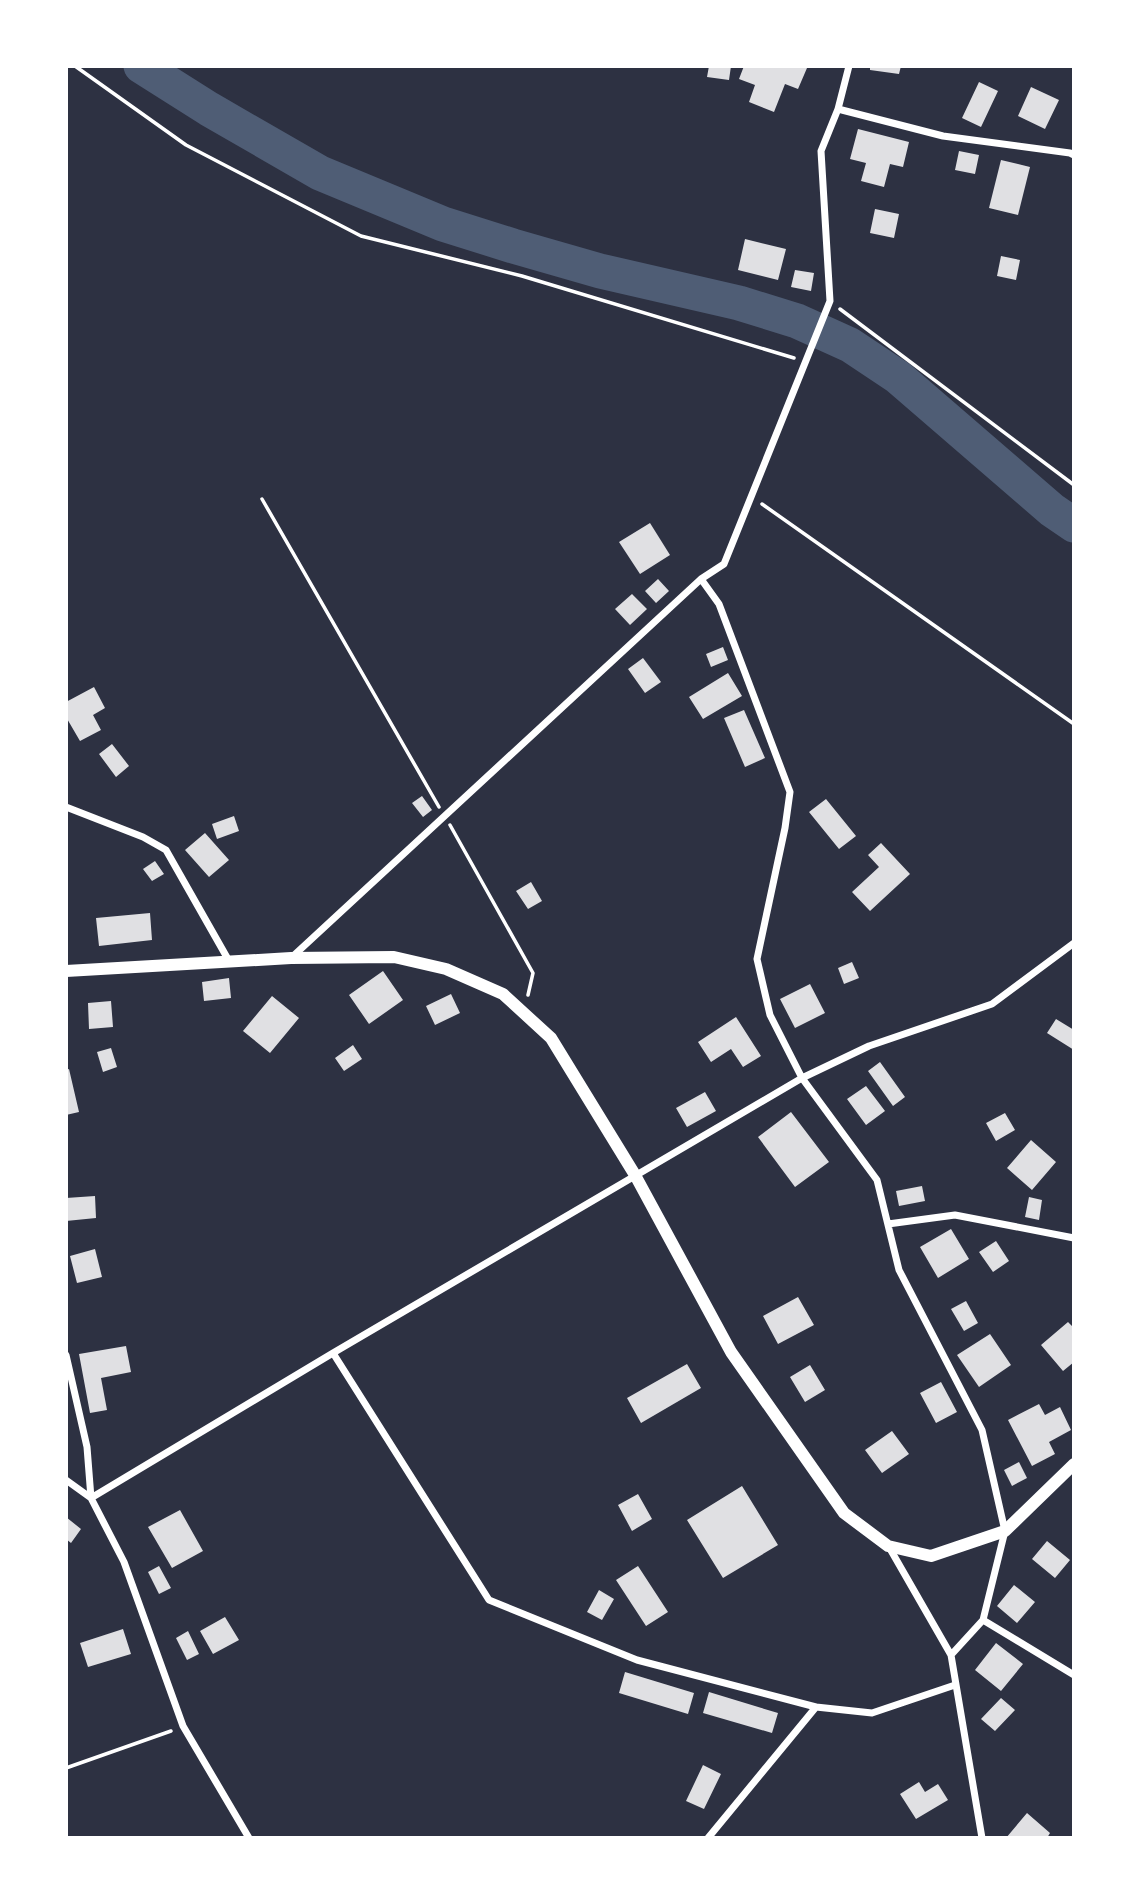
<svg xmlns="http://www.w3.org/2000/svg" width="1140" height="1904" font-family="'Alegreya Sans',sans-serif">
<rect width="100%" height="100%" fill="#2d3142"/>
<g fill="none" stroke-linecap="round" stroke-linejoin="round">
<!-- river -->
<path stroke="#4f5d75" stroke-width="35" d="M141 66 209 109 320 173 443 224 513 246 600 271 739 303 797 321 850 345 898 377 1052 510 1074 525"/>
</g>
<!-- building -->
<path fill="#e0e0e3" d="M709 66H731L729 80 707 77Z
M744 66H804L807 68 798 89 785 84 774 112 749 102 755 85 739 79Z
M870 66H901L899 74 870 70Z
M979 82 998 91 981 127 962 118Z
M1031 87 1059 100 1045 129 1018 116Z
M858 129 909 142 903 167 890 164 884 187 861 181 866 163 850 159Z
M959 151 979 155 975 174 955 170Z
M1001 160 1030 167 1018 215 989 208Z
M875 209 899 214 894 238 870 233Z
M745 239 786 249 778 280 738 270Z
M1001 256 1020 260 1016 280 997 276Z
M795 270 814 273 811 291 791 287Z
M650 523 670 555 640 574 619 542Z
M658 579 669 591 656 603 645 591Z
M632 594 647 609 630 625 615 609Z
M723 647 728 660 711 667 706 654Z
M643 658 661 682 645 693 628 669Z
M728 673 742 696 703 719 689 697Z
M94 687 105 708 93 715 101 730 80 741 66 717V702Z
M744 710 765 758 745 767 724 718Z
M112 744 129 766 116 777 99 754Z
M422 796 432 810 423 817 412 803Z
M826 799 856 836 839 849 809 812Z
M234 816 239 831 217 839 212 824Z
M205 833 229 860 209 877 185 850Z
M881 843 910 874 870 911 852 892 879 867 868 855Z
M155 861 164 874 152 881 143 869Z
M531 882 542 901 528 909 516 891Z
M150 913 152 940 99 946 96 918Z
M852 962 859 978 844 984 838 968Z
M383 971 403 1000 369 1024 349 995Z
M229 978 231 998 204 1001 202 982Z
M810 984 825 1013 795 1028 780 999Z
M451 994 460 1013 435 1025 426 1006Z
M272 996 299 1018 270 1053 243 1031Z
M111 1001 113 1027 89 1029 88 1003Z
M736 1017 761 1056 743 1067 731 1049 711 1062 698 1042Z
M1056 1019 1074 1030V1050L1047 1033Z
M353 1045 362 1059 344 1071 335 1058Z
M111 1048 117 1067 103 1072 97 1052Z
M880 1062 905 1097 893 1106 868 1071Z
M69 1069 79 1112 66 1115V1070Z
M866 1086 885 1111 866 1125 847 1099Z
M705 1092 716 1111 687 1127 676 1108Z
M791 1112 829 1162 795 1187 758 1137Z
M1005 1113 1015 1130 996 1141 986 1123Z
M1031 1140 1056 1162 1032 1190 1007 1168Z
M922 1186 925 1201 899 1206 896 1191Z
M95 1196 96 1218 66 1221V1198Z
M1029 1197 1042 1200 1039 1220 1025 1217Z
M951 1229 969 1259 938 1278 920 1247Z
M996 1241 1009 1261 993 1272 979 1252Z
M95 1249 102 1277 77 1283 70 1256Z
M798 1297 814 1325 778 1344 763 1316Z
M966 1301 978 1323 964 1331 951 1309Z
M1068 1322 1074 1328V1362L1063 1371 1041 1345Z
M990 1334 1011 1365 979 1387 957 1355Z
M126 1346 131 1372 101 1378 107 1410 90 1413 79 1354Z
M687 1364 701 1388 641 1423 627 1398Z
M810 1365 825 1390 805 1402 790 1377Z
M941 1382 957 1412 936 1423 920 1393Z
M1039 1404 1045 1415 1060 1407 1071 1430 1049 1442 1055 1454 1032 1466 1008 1420Z
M892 1431 909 1454 882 1473 865 1450Z
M1019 1462 1027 1478 1012 1486 1004 1470Z
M742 1486 778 1545 723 1578 687 1520Z
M638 1494 652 1519 632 1531 618 1505Z
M180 1510 203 1551 172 1568 148 1527Z
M66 1517 81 1529 71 1543 66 1539Z
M1047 1541 1070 1560 1055 1578 1032 1559Z
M159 1566 171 1588 159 1594 148 1572Z
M638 1566 668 1612 646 1626 616 1580Z
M1014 1585 1035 1602 1017 1623 997 1606Z
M599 1590 614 1599 602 1620 587 1612Z
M225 1617 239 1640 213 1654 200 1631Z
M123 1629 131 1654 88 1667 80 1643Z
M188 1631 199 1654 187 1660 176 1638Z
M996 1643 1023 1664 1001 1691 975 1670Z
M625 1672 694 1693 688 1714 619 1693Z
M709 1692 778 1713 772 1733 703 1713Z
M1001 1698 1015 1710 995 1731 981 1719Z
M703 1765 721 1774 704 1809 686 1801Z
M919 1782 925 1792 938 1784 948 1800 916 1819 900 1794Z
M1027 1813 1050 1833 1047 1838H1006Z"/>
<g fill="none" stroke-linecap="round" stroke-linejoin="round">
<!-- path -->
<path stroke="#fff" stroke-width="3.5" d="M75 66 186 145 361 236 522 276 794 358
M840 309 1074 485
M262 499 439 807
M762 504 1074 724
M450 825 533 973 528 995
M66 1768 171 1731"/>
<!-- minor -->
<path stroke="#fff" stroke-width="7" d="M838 109 943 136 1070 153 1074 155
M701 579 719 604 790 792 785 828 757 959 770 1015 802 1078 877 1180 899 1270 982 1430 1005 1531 983 1620 951 1655
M66 807 143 837 166 850 229 961
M291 958 701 579 724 564 830 301 821 151 838 109 849 66
M888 1224 955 1215 1074 1238
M333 1353 489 1600 637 1660 816 1707 872 1713 955 1685
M66 1355 87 1447 91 1498 124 1562 183 1726 249 1838
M66 1480 91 1498
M91 1498 333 1353 802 1078 869 1046 992 1004 1074 943
M889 1547 951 1655 982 1838
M983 1620 1074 1675
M708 1838 816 1707"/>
<!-- secondary -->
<path stroke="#fff" stroke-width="12" d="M66 971 291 958 394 957 446 969 503 994 551 1038 635 1175 731 1352 844 1513 888 1546 931 1556 1005 1531 1074 1464"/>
</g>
<!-- border -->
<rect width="1140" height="1904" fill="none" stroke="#ffffff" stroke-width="136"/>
</svg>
